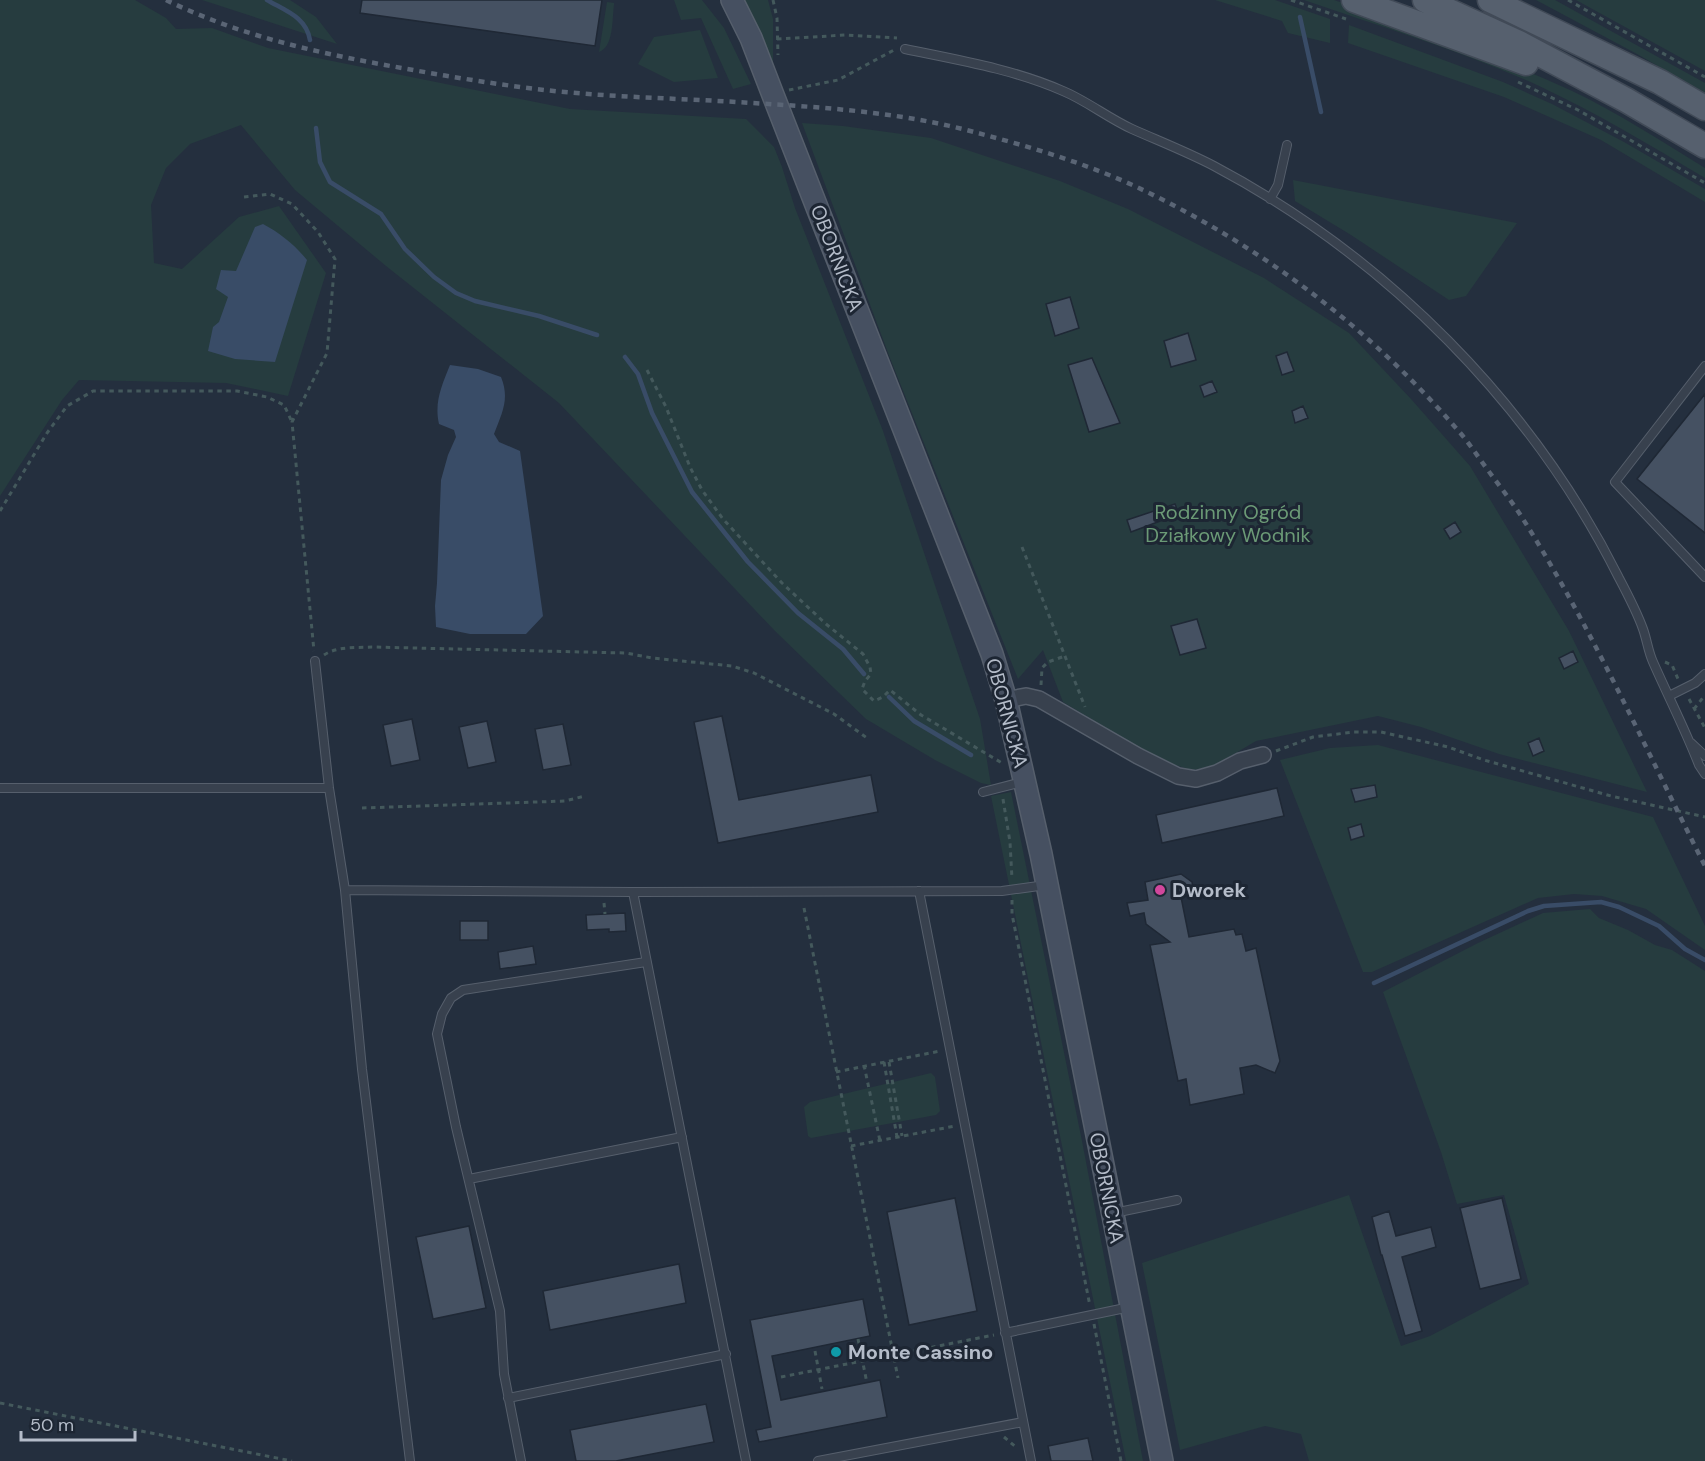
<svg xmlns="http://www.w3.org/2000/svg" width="1705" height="1461" font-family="'DM Sans',sans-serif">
<rect width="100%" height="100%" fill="#242f3e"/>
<!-- green -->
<path fill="#263c3f" d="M0 0H135L166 18 176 29 212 28 268 48 570 109 746 119 774 147 782 167 795 208 883 431 980 719 991 785 981 783 935 760 866 719 775 631 559 403 386 266 295 190 241 125 190 144 166 168 151 205 154 263 182 269 239 217 279 206 326 273 288 396 226 383 79 380 62 400 0 496Z
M202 0H290L316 17 337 44Z
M674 0H702L724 28 751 84 733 89 701 18 681 20Z
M742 0H768L773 19V72Z
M1215 0H1275L1330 19V43L1288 33 1282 21Z
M1304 0H1334C1414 27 1493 55 1570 90 1617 112 1661 141 1705 168V178C1650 145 1595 112 1537 85 1462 51 1382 27 1304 0Z
M1536 0H1555L1705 83V93L1637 54Z
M1576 0H1705V71Z
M607 2 614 3V5C612 19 614 47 599 52Z
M1349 25 1503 82 1552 104 1624 142 1705 189V202L1601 140 1504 97 1348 43Z
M700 30 718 78 674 82 638 64 654 37Z
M802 123 843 126 931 138 1060 181 1128 209 1264 278 1349 333 1411 399 1470 466 1569 631 1647 792 1499 754 1421 727 1378 716 1256 741 1214 766 1192 770 1161 761 1063 702 1043 650 1018 679 890 358Z
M1293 180 1517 223 1466 296 1449 300 1351 235 1295 201Z
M1378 745 1653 817 1705 926V950L1646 909 1602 896 1574 894 1538 898 1372 972H1363L1280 760 1330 748Z
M1011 792 1082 1141 1143 1461H1126L991 796Z
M1590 909 1599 918 1628 930 1655 945 1672 950 1705 971V1461H1309L1301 1434 1265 1426 1180 1450 1142 1263 1349 1195 1401 1346 1430 1336 1529 1284 1504 1195 1457 1204 1441 1152 1383 992 1478 943 1543 913Z
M931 1073 935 1077 940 1111 936 1115 811 1138 808 1136 804 1107 810 1102Z"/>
<!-- water -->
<path fill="#394c67" d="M263 224C280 233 295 245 307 260L275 362 235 359 208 351 213 327 219 322 228 297 216 289 221 270 236 271 255 227Z
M450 365 478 369 501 377C510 399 502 413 494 434L499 442 520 451 543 616 526 634H470L436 627 435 606 437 583 441 480 448 455 456 437 454 430 439 424C434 402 442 385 450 365Z"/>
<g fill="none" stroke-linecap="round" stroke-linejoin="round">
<!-- stream -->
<path stroke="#394c67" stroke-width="4.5" d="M267 0C286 11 306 17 310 40
M1300 17 1321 112
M316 128 320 162 330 182 381 214 405 249 434 277 456 293 475 301 539 316 597 335
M625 357 638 374 652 413 692 492 748 562 798 613 843 649 864 674
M889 697 914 721 971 755
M1374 983 1528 911 1544 906 1601 902 1619 907 1659 926 1685 949 1705 960"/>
</g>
<!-- building -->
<path fill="#455162" stroke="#1f2835" stroke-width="1.5" d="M362 0H602L595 46 360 13Z
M1070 297 1079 328 1055 336 1046 304Z
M1188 333 1196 360 1171 367 1164 341Z
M1287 352 1294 371 1282 375 1276 356Z
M1092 358 1120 423 1089 432 1068 365Z
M1212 381 1217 392 1204 397 1200 386Z
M1705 394V533L1637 479Z
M1303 406 1308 418 1295 423 1292 411Z
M1175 504 1179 514 1131 532 1127 520Z
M1455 522 1461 532 1450 539 1444 529Z
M1197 619 1206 648 1180 655 1171 626Z
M1573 651 1578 662 1564 669 1559 658Z
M722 716 739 800 871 775 878 812 718 843 694 722Z
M412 719 420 760 391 766 383 725Z
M487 721 496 762 468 768 459 727Z
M563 724 571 765 543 770 535 729Z
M1539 738 1544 751 1533 756 1528 743Z
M1375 785 1377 797 1355 802 1351 789Z
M1277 788 1284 816 1162 843 1156 815Z
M1361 824 1364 836 1351 840 1348 828Z
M1181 874 1192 882 1194 894 1181 897 1189 937 1234 929 1236 935 1242 934 1246 951 1256 948 1280 1061 1275 1073 1256 1065 1240 1068 1244 1094 1190 1105 1186 1079 1178 1081 1150 945 1170 942 1146 924 1144 913 1130 916 1127 903 1148 900 1145 882Z
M625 913 626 931 609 932V929L587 930 586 915Z
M460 921H488V940H460Z
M533 946 536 964 500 969 498 952Z
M955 1198 977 1311 909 1325 887 1212Z
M1502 1198 1521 1279 1480 1289 1460 1208Z
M1389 1211 1396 1236 1431 1227 1436 1247 1402 1257 1422 1331 1405 1336 1382 1255H1381L1372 1217Z
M469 1226 486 1308 433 1319 416 1237Z
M679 1264 686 1303 550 1330 543 1291Z
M863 1299 870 1336 772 1356 781 1400 880 1380 887 1417 759 1442 756 1430 771 1427 750 1320Z
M706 1404 714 1442 616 1461H576L570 1430Z
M1088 1438 1093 1461H1051L1048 1446Z"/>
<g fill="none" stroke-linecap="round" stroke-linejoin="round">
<!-- service casing -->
<g stroke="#565f6c" stroke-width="10">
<path id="service" d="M905 49C958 60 1013 69 1063 91 1087 101 1108 118 1132 129 1159 141 1187 152 1214 166 1386 257 1532 404 1619 578 1628 595 1637 612 1643 629 1647 640 1648 651 1653 662 1668 696 1685 729 1699 765L1705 774
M1270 199 1278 185 1287 145
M1705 366 1615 482 1705 577
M315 661 329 788 345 890 362 1069 410 1461
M1669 696 1695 683 1705 674
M1691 743 1705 756
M0 788H329
M983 792 1022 782
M345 890 633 892 1002 891 1046 885
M919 891 1031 1461
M633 892 746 1461
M469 1179 682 1137
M1114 1213 1177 1200
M1005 1333 1130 1307
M508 1398 726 1354
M521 1461 504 1374 500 1311 456 1127 437 1034 442 1014 451 998 463 990 646 962
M818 1461 1023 1422"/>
</g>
<!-- minor casing -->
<g stroke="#565f6c" stroke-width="18">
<path id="minor" d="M1006 700 1026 696 1039 699 1138 756 1178 776 1196 779 1217 773 1240 761 1263 755"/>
</g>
<!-- secondary casing -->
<g stroke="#565f6c" stroke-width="24">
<path id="secondary" d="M732 0 751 38 773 95 992 654 1006 700 1041 854 1162 1461"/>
</g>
<!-- primary casing -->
<g stroke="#414a57" stroke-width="27">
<path id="primary" d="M1354 0 1526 63
M1425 0 1521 44 1626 100 1705 146
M1490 0 1660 82 1705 108"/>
</g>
<!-- path -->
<path stroke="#44595c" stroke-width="3" stroke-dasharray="4.5 4.5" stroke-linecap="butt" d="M773 0 777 18 778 55
M1291 0 1346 19
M1568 0 1705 77
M777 39 846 35 897 38
M1518 82 1578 110 1705 183
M789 90 838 80 894 50
M244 197 270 194 292 204 318 232 335 259 327 353 292 422 314 651
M647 370 666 407 690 467 702 490 723 519 782 583 826 624 863 654 870 667 871 674 865 681 862 689 874 701 883 697 890 690 921 715 1002 763
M0 511 47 433 67 406 93 391H237L267 397 284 405 292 422
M1022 547 1085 707
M324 655C337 646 357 648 372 647L626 653 652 658 732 666 754 673 834 714 867 738
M1665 662 1672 665 1678 679
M1041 685 1042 668 1048 662 1065 656
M1689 699 1705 728
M1694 709 1705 695
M1276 751 1313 737 1354 732H1381L1448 747 1484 760 1611 796 1705 817
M1003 799 1010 842 1012 879
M362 808 565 801 585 796
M1012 900V914L1090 1306
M604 903 605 914
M804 908 898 1378
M884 1062 897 1137
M889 1062 902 1136
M864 1065 880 1141
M836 1072 940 1051
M851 1146 955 1126
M1094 1324 1121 1461
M858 1339 867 1383
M815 1351 822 1389
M781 1377 994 1335
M0 1403 292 1461
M1004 1437 1017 1448"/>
<!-- service -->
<use href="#service" stroke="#38414e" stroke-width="8"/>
<!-- minor -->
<use href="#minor" stroke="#38414e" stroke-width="15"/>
<!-- secondary -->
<use href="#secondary" stroke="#465061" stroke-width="21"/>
<!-- primary -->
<use href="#primary" stroke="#56606e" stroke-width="24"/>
<!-- rail -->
<path stroke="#5a6575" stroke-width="4.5" stroke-dasharray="6 6" stroke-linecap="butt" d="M166 0C236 34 309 51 385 65 435 74 486 83 536 89 602 97 670 98 737 102 816 107 897 111 974 132 1031 147 1092 165 1145 191 1263 248 1369 328 1455 427 1468 441 1478 457 1490 473 1501 488 1513 503 1523 519 1593 630 1646 750 1705 866"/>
</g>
<!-- markers -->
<circle fill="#d1479c" stroke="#1d2633" stroke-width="2" cx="1160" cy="890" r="6"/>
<circle fill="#0f9aa8" stroke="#1d2633" stroke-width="2" cx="836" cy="1352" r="6"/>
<g text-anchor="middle" stroke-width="6" stroke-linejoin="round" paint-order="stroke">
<!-- street labels -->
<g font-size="20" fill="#b4bcc9" stroke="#1d2633">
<text transform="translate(837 258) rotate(69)" y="7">OBORNICKA</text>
<text transform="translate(1007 713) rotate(75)" y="7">OBORNICKA</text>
<text transform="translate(1107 1188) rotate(79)" y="7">OBORNICKA</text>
</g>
<!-- park labels -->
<g font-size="20" fill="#6b9a76" stroke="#1d2633">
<text x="1228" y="519">Rodzinny Ogród<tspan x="1228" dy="23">Działkowy Wodnik</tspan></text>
</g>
<!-- poi labels -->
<g font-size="20" font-weight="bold" fill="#b4bcc9" stroke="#1d2633" text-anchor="start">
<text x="1172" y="897">Dworek</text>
<text x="848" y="1359">Monte Cassino</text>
</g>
</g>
<!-- scale -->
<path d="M21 1431v9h114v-9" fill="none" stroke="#b4bcc9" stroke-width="3"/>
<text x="30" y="1431" font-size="18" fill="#b4bcc9" stroke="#1d2633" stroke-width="4.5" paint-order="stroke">50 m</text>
</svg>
